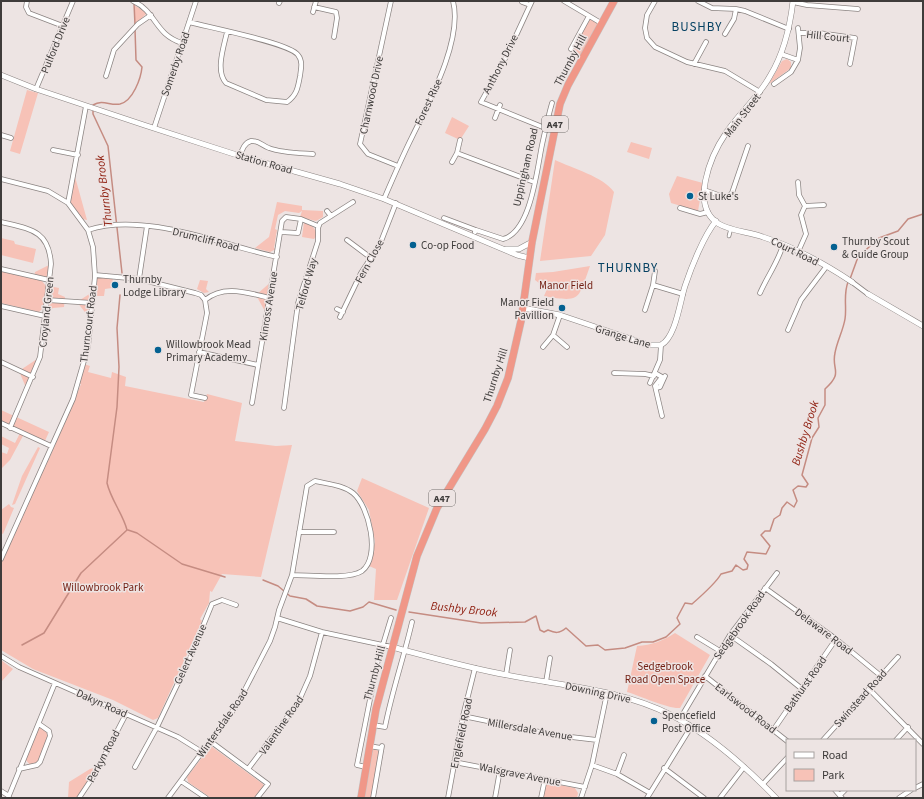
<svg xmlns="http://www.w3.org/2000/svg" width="924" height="799" font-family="'Source Sans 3',sans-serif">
<rect width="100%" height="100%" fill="#ede4e3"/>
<!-- green -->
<path fill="#f7c2b7" d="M134 5 147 13 136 24 135 22Z
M589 16 599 22 579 58 570 50Z
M787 59 791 62V68L769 84 782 61Z
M27 90 38 93 20 154 10 151Z
M452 117 469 126 460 140 445 133Z
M631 142 652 148 649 159 627 152Z
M555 160C572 168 604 177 614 192L605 235 591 256 540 261Z
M74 173 87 220 82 219 68 203Z
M677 176 703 183 698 211 671 203 669 194Z
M277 202 302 206V210L323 211V217L316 221 300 217 302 211 299 213 285 211 278 215 275 229 277 230 274 248 276 249 270 252 255 248 269 237Z
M304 222C311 224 315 227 317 235L314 239 302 237Z
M1 238 14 241 15 244 36 249 33 263 1 255Z
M51 264 49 280 34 277 35 272Z
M590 266C578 299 582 303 544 296L547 289 535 280 536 273 553 272Z
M1 270 42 281 46 286 43 308 39 312 1 303Z
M95 276H113L112 288 105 289 104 296H93L91 320 77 302 94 291Z
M200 280 208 281 206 289 209 292 204 293 197 289Z
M272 281 267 315 256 295Z
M49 286 59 288 58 294 65 297 64 307 53 308 46 312Z
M40 357 27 390 19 371Z
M84 364 90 366 88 372 111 378 112 372 126 377 125 386 204 402 207 394 242 403 235 441 276 446 292 445 261 577 222 574 212 592 210 591 209 603 200 619 202 621 158 718 153 720 113 700 33 669 1 650V561L12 540 45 460 48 461 81 384H78Z
M1 410 49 432 44 443 24 434 10 460 1 469V452L7 454 9 448 1 444V436L15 443 20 433 1 423Z
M38 447 40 448 15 504 12 505 22 476Z
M362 478 429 508 397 600H374L376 569 369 566 375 542 369 510 357 491Z
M9 504 11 507 14 508 3 534 1 533V510Z
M675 633 710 655 680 708C668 709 641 696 627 692L637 646C652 645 663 641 675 633Z
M1 660 13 669 1 682Z
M38 727 45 729 48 736 38 762 30 765 25 759Z
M211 746 263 784 264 786 255 798H211L188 782 187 777Z
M373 749 379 751 371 798H364Z
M98 767 79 798H68L69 782 90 769Z
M549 783 575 788 578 793 577 798H543L546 784Z"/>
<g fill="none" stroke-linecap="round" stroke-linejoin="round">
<!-- stream -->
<path stroke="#c58c82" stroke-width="1.5" d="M134 3 135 25
M122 273 108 146 93 114V105C103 99 110 106 120 104 133 101 141 78 142 67L136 60 135 29
M850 279 858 257 879 238 898 231 908 219 923 214
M120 295 117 328 119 367 117 407 107 483C111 500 123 514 127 530
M128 530 137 533 182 564 225 577
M263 580 278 586 290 596 306 599 317 606 350 611 363 607 369 602 396 610
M409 612 481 623 525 622 536 616 540 630 544 632 548 630C555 633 559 634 566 628L586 646 598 645 605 650 625 648 642 642H653L666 637 680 624 677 618 685 603 692 604C700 597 716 583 721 574L732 571 736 565 743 570 747 569 748 565 744 559 747 552 766 554 770 546 761 535 765 531H770L774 519 780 515 782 508 787 502 794 507 797 501 793 490 798 486 806 487 808 484 802 475 812 438 819 427 818 418 825 405V389C844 372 831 370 835 353 837 341 843 331 845 319 847 307 843 295 848 282
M22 645 44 633 81 573 127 530"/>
<!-- pedestrian casing -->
<g stroke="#8b8482" stroke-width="4.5">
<path id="pedestrian" d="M729 236 731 228"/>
</g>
<!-- minor casing -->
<g stroke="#8b8482" stroke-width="5.5">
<path id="minor" d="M27 1 26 7 29 13 63 26
M133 1C157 12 154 34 182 43
M391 1 360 144 368 154 398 166
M532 1 507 55 481 102 545 128
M564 1 601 23
M655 1 647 15 645 28 647 38 655 47 687 62 725 71 760 92
M698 1 712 8 736 9 745 11 789 29
M522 2 530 5
M793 2 807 5 858 9
M279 3 280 1
M314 7 336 12 337 18 334 37
M313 12 316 1
M189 22C207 27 290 43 298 55 303 61 301 69 300 76 298 87 297 95 287 102L266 100 226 83C215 71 224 46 227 32
M799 33H819L855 38 850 64
M725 34 734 19 736 9
M571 49 589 16
M798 60 800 48 798 28
M694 64 706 42
M106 76 114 50 138 24 151 15
M774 84 791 72 798 60 781 54
M36 89 73 1
M495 118 500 105
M154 128 196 1
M1 135 11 138
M460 140 457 153 534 182
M53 150 78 155
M240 156C242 150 244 143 251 141 258 140 263 146 269 148 282 153 298 153 313 154
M452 162 457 153
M1 179 48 191 68 203
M798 182 799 195 805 206 801 215 806 234 798 252
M704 190 724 197 729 196 732 193 748 146
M384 199C393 178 402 157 412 137 429 102 463 40 453 1
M805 206 824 205
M680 208 700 214 708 212
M327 211 331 216
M444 218 476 230 475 232
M301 219 318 226
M1 222C30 229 49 230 51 264L40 357 10 428
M88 230C143 211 222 245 277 257
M476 230 503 239C531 232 537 169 542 145 545 131 548 117 552 103
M347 240 371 258
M1 269 49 280
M95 275 139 279 195 293 201 295 205 300C224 284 248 293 270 298
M139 279 147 226
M852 282 868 294
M653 285 655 271
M760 293C767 277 778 262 783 245
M47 300 93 303
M1 306 45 316
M337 309 343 312
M645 310 653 285 683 294
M560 315 553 335 567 347
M340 317 361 273 380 244 396 203
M788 330 801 300 826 267
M543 347 553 335
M199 352 258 365
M1 362 33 377
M614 373 645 374 654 376
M655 373 662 377 655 386 662 416
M650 383 660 360 661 345
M656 388 660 387 665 376
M205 398 191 395 207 313 205 300
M252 403 282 221 286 217 301 219 298 233 281 232
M284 408 298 303 318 241V228L320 223 353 202
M1 423 51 446
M299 532H334
M1 559 73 399 88 347 95 276 93 247 88 230 68 203 86 106
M765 588 836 639 881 676
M277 618 322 632 392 647
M730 635 771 664 802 689
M697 637 720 651
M1 656 19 667 178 737 202 752
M506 675 510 650
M705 676 787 741
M546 682 550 658
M869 689 923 744
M463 716 554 735 597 740
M680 719 730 635 777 573
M373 725 385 727C392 691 404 657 412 622
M774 729 836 639
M823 740 898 657
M896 740 908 727
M210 741 268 784 257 798
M369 746 381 748
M454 762 585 787
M592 765 617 774 650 793
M135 767 157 727 190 658 212 604 222 600 236 605
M366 767 357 765 377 664 391 618
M664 768 704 798
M19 769 37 765 40 762 50 736 49 731 39 724
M248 769 298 703 310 676 322 632
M617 774 624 755
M181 781 206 798
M763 784 787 758
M915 788 923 784
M835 790 842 798
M1 791 9 796
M840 795 845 790
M8 798 55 683
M79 798 95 774 126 714
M168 798 237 705 270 641 275 627 279 610 292 575 307 486 315 481C328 484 343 485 353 493 369 506 381 557 362 571 349 580 308 575 292 575
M373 798 382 746
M448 798 463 716 475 668
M495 798 500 770
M541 798 545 779
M581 798 592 765 607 693
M647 798 691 727
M720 798 744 767
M899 798 911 790"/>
</g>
<!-- tertiary casing -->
<g stroke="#8b8482" stroke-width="6">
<path id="tertiary" d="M793 1C790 27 784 53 770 76 758 98 739 113 726 133 711 155 689 206 719 224 731 231 749 232 763 237 794 247 825 264 852 282
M1 75 36 89 144 125 240 156 340 184 384 199 517 255 529 258
M506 249H519L532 242
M868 294 923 326
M523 308 560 315 649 345H661C676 337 680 301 685 286 691 268 704 235 716 221
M392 647C430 657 468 668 507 675 562 686 620 689 671 715 709 734 747 768 776 798"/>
</g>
<!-- trunk casing -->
<g stroke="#c5c4c4" stroke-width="8">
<path id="trunk" d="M361 798 376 709 417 556 437 508 485 429 497 406 508 378 521 321 532 242 560 104 568 85 614 1"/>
</g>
<!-- pedestrian -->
<use href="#pedestrian" stroke="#fff" stroke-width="3"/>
<!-- minor -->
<use href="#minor" stroke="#fff" stroke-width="4"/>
<!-- tertiary -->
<use href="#tertiary" stroke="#fff" stroke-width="5"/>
<!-- trunk -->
<use href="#trunk" stroke="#f09788" stroke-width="7"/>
</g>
<!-- markers -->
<g fill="#046191" stroke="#ede4e3" stroke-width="1.5">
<circle cx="690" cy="196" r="4"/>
<circle cx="413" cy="245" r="4"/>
<circle cx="834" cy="247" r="4"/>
<circle cx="115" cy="285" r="4"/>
<circle cx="562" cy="308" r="4"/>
<circle cx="158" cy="350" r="4"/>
<circle cx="654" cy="721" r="4"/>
</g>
<g text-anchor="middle" stroke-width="3" stroke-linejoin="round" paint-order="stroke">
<!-- shield labels -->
<g fill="#ede4e3" stroke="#736e6d" stroke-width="1">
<rect x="542" y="116" width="26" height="16" rx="3"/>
<rect x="429" y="490" width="26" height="16" rx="3"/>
</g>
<g font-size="10" font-weight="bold" fill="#3f3c3b">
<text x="555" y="128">A47</text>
<text x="442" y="502">A47</text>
</g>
<!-- street labels -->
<g font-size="11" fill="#3f3c3b" stroke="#ede4e3">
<text transform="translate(828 36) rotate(6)" y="4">Hill Court</text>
<text transform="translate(55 45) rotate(-68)" y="4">Pulford Drive</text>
<text transform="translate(570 60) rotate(-62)" y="4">Thurnby Hill</text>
<text transform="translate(175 64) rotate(-71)" y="4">Somerby Road</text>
<text transform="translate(500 64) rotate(-63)" y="4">Anthony Drive</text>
<text transform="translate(371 95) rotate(-78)" y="4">Charnwood Drive</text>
<text transform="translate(428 102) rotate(-65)" y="4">Forest Rise</text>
<text transform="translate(742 115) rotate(-52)" y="4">Main Street</text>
<text transform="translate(264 162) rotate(16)" y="4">Station Road</text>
<text transform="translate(525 167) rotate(-77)" y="4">Uppingham Road</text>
<text transform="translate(206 239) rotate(14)" y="4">Drumcliff Road</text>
<text transform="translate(795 251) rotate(26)" y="4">Court Road</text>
<text transform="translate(369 261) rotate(-61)" y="4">Fern Close</text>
<text transform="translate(306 284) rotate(-74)" y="4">Telford Way</text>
<text transform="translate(268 306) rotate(-81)" y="4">Kinross Avenue</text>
<text transform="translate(46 312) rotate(-84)" y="4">Croyland Green</text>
<text transform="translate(88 324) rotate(-83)" y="4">Thurncourt Road</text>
<text transform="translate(623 336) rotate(17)" y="4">Grange Lane</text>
<text transform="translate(495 375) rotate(-72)" y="4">Thurnby Hill</text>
<text transform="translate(739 625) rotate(-55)" y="4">Sedgebrook Road</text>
<text transform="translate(824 631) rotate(37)" y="4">Delaware Road</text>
<text transform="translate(190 654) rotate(-66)" y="4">Gelert Avenue</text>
<text transform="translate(374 673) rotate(-75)" y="4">Thurnby Hill</text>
<text transform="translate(805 684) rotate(-55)" y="4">Bathurst Road</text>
<text transform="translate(598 692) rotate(12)" y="4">Downing Drive</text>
<text transform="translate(860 698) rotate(-48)" y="4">Swinstead Road</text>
<text transform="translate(102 703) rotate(24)" y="4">Dakyn Road</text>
<text transform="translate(746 708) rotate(38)" y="4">Earlswood Road</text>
<text transform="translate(222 723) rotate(-55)" y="4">Wintersdale Road</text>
<text transform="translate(281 725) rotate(-55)" y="4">Valentine Road</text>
<text transform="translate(530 729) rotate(10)" y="4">Millersdale Avenue</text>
<text transform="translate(461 733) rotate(-78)" y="4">Englefield Road</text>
<text transform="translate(103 756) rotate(-62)" y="4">Perkyn Road</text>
<text transform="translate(520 774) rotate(11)" y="4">Walsgrave Avenue</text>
</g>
<!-- poi labels -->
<g font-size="11" fill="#3f3c3b" stroke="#ede4e3" text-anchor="start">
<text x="698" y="200">St Luke's</text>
<text x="842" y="245">Thurnby Scout<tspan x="842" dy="13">&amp; Guide Group</tspan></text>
<text x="421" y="249">Co-op Food</text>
<text x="123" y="283">Thurnby<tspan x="123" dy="13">Lodge Library</tspan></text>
<text x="554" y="306" text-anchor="end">Manor Field<tspan x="554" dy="13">Pavillion</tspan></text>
<text x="166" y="348">Willowbrook Mead<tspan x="166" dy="13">Primary Academy</tspan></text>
<text x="662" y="719">Spencefield<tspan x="662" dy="13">Post Office</tspan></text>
</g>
<!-- park labels -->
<g font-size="11" fill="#721e12" stroke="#ede4e3">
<text x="566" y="289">Manor Field</text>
<text x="103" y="591">Willowbrook Park</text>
<text x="665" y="670">Sedgebrook<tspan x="665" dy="13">Road Open Space</tspan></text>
</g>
<!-- water labels -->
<g font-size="12" font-style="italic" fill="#902112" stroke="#ede4e3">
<text transform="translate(104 191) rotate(-97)" y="4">Thurnby Brook</text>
<text transform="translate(805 433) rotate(-73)" y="4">Bushby Brook</text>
<text transform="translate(464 609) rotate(6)" y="4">Bushby Brook</text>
</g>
<!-- quarter labels -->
<g font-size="13" letter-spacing="1" fill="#054162" stroke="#ede4e3">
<text x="697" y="31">BUSHBY</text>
<text x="628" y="272">THURNBY</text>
</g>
</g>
<!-- border -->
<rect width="924" height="799" fill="none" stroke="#3f3c3b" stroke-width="4"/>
<!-- legend -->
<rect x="786" y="739" width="130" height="52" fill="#ede4e3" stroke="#a7a1a0"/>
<rect x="794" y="752" width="20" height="6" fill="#ffffff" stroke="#a7a1a0"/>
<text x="822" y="759" font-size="12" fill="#3f3c3b">Road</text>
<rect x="794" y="769" width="20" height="12" fill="#f7c2b7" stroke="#a7a1a0"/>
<text x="822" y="779" font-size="12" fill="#3f3c3b">Park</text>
</svg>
